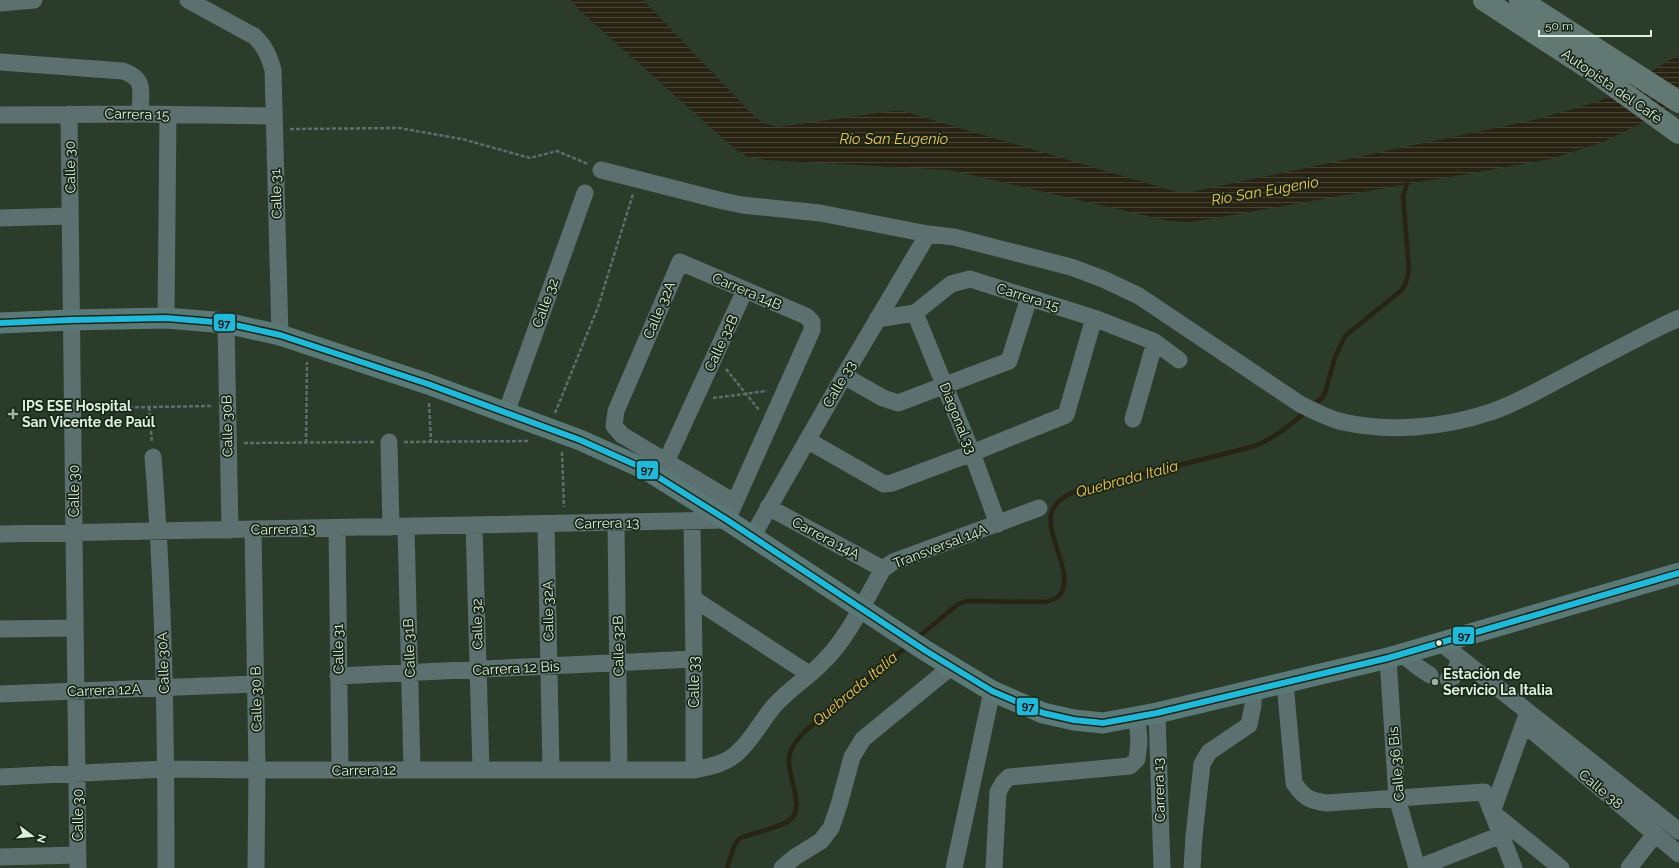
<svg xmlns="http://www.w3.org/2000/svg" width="1679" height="868" font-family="Raleway,sans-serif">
<defs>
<pattern id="water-rules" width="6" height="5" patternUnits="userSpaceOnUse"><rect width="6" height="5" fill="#282313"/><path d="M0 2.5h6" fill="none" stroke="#474335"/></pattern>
</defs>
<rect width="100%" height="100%" fill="#2b3c2b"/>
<!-- water -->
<path fill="url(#water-rules)" d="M571 0H643L755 117 766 124 778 127 893 111H902L1177 192H1191L1538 119 1600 101 1679 55V105L1603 142 1551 159 1192 222 1169 221 950 170 766 160 749 157 736 150 579 10Z"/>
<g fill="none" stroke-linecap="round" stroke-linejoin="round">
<!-- stream -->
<path stroke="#282313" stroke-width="4.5" d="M1312 406 1322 398 1325 393 1335 357 1345 336 1402 290 1406 282 1409 271 1403 196 1408 180
M916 639 958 604 968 601 1047 602C1050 600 1055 599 1058 597 1079 574 1039 531 1054 507 1059 499 1066 496 1074 492L1255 446C1275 438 1290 425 1307 411
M727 868 735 844 740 838C754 833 774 829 787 822 808 810 787 778 789 758 790 748 797 740 804 732L907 646"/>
<!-- path -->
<path stroke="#5e6f6b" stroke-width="2.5" stroke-dasharray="4 2" stroke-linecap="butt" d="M290 129 399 128 462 139 530 158 557 151 588 164
M726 369 759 410
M713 398 767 391
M429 403 431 442
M149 407 152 443
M87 408 212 406
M555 413 598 307 633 194
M404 442 529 441
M244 443 375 442
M306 443 307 362
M562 452 564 507"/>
<!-- minor -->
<path stroke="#5b706f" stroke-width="17" d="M188 0 254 36C265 46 269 56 273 70L280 335
M0 3 34 0
M0 62 123 71C147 79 140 93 140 114
M69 114 78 868
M0 115 140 114 274 116
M601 170 723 201 742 205 820 213 928 234 954 237 1071 267 1103 279 1139 296 1300 404C1312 410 1325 417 1339 421 1387 433 1443 428 1491 412 1515 404 1539 390 1562 378 1596 360 1630 342 1664 325L1679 318
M0 218 70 216
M915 313 972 453 998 524
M166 318 168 115
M877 319 915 313 951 284 970 279 1094 318 1155 342 1179 360
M226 323 230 530
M844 376 883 398 898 403 1009 361 1029 298
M506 413 585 193
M1133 419 1155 342
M807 440 884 484 892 483 972 453 1066 415 1094 318
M389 442 391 527
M153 457C164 594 166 731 166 868
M666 462 745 290
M768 507 883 569
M692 522 694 659V770
M616 523 619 770
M546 524 551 770
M474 525 481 770
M406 527 412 769
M337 528 340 770
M253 529 257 770 256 868
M0 534 727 520 812 330V322L806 316 680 262 616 411 614 426 622 435 734 502
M752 537 844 376 928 234
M694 599 809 674
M0 629 75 628
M1441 643 1679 831
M1402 654 1418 667 1430 675
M1388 658 1397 798 1417 868
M338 676 694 659
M1448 679 1453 677 1460 658
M1285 683 1294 783C1304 798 1310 801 1327 803L1484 792 1514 868
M0 694 256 684
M1157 713 1162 868
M1527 715 1492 812 1561 868
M1524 724 1679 854
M0 777 166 769 257 770H694C708 767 725 764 736 754 751 742 761 721 774 706 790 688 808 678 824 661 849 636 865 600 883 569L893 562 1039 508
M0 857 78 855
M782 868 795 857 821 841 831 828 839 805 852 757 863 739 951 667
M954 868 992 691
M994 868 998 792 1003 783 1009 777 1130 766 1137 759 1139 742 1137 716
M1192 868 1194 836 1202 764 1209 752 1249 725 1253 705V689
M1418 868 1501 835
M1629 868 1655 834"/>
<!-- major -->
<path stroke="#5a7876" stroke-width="21" d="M0 323 71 320 166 318 226 323 280 335 428 384 580 440 647 470 727 520 926 651 992 691 1043 713 1074 720 1103 723 1157 713 1388 658 1679 573"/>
<!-- highway -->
<path stroke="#627872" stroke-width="22" d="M1484 0 1596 73 1679 133
M1520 0 1679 102"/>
<!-- bus-1 casing -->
<g stroke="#182618" stroke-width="9">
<path id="bus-1" d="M0 323 71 320 166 318 226 323 280 335 428 384 580 440 647 470 727 520 926 651 992 691 1043 713 1074 720 1103 723 1157 713 1388 658 1679 573"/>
</g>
<!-- bus-1 -->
<use href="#bus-1" stroke="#20b9da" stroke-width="6"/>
</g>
<!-- markers -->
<g fill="#9fb19f" stroke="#182618" stroke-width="1.5">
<path d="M11 408h4v4h4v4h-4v4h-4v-4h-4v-4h4z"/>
<circle cx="1435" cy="682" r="4"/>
</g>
<circle fill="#ddf0dd" stroke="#182618" stroke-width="1.5" cx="1439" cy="643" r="3.5"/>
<g text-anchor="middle" stroke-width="3.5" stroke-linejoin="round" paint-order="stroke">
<!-- street labels -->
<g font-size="14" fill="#ddf0dd" stroke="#182618">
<text transform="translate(1612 86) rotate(35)" y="5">Autopista del Café</text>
<text transform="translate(137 114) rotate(1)" y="5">Carrera 15</text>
<text transform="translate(70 167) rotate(-91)" y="5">Calle 30</text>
<text transform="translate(276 194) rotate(-92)" y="5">Calle 31</text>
<text transform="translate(747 291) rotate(23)" y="5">Carrera 14B</text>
<text transform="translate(1028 297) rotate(17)" y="5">Carrera 15</text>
<text transform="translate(545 303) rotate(-70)" y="5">Calle 32</text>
<text transform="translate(659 310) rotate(-67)" y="5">Calle 32A</text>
<text transform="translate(721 343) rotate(-65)" y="5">Calle 32B</text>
<text transform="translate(839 384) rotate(-60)" y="5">Calle 33</text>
<text transform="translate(958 418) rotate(68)" y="5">Diagonal 33</text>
<text transform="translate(227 426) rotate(-91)" y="5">Calle 30B</text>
<text transform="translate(74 491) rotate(-90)" y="5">Calle 30</text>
<text transform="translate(607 523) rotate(-1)" y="5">Carrera 13</text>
<text transform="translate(283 529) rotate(-1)" y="5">Carrera 13</text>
<text transform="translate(826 538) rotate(28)" y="5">Carrera 14A</text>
<text transform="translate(940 546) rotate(-21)" y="5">Transversal 14A</text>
<text transform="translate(548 611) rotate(-91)" y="5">Calle 32A</text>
<text transform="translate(477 624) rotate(-91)" y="5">Calle 32</text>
<text transform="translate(618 646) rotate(-91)" y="5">Calle 32B</text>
<text transform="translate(409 648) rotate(-92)" y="5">Calle 31B</text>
<text transform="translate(338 649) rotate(-91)" y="5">Calle 31</text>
<text transform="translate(163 663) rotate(-92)" y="5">Calle 30A</text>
<text transform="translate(516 668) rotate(-3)" y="5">Carrera 12 Bis</text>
<text transform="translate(694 682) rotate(-90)" y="5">Calle 33</text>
<text transform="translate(104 690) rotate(-2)" y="5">Carrera 12A</text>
<text transform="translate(256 699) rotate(-91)" y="5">Calle 30 B</text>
<text transform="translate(1396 764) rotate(-95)" y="5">Calle 36 Bis</text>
<text transform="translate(364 770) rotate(-1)" y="5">Carrera 12</text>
<text transform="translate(1601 789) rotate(40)" y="5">Calle 38</text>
<text transform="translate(1159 790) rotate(-92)" y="5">Carrera 13</text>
<text transform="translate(78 815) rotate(-90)" y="5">Calle 30</text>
</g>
<!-- poi labels -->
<g font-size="14" font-weight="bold" fill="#ddf0dd" stroke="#182618" text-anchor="start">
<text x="22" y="411">IPS ESE Hospital<tspan x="22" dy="16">San Vicente de Paúl</tspan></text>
<text x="1443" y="679">Estación de<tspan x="1443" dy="16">Servicio La Italia</tspan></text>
</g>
<!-- water labels -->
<g font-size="15" font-style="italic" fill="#f4c352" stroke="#182618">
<text x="894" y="144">Río San Eugenio</text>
<text transform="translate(1265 191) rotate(-10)" y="5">Río San Eugenio</text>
<text transform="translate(1127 479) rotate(-15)" y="5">Quebrada Italia</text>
<text transform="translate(855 689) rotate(-40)" y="5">Quebrada Italia</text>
</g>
</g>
<g stroke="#182618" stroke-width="1.5">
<rect x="213" y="313" width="23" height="19" rx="4" fill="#20b9da"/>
<rect x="636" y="460" width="23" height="20" rx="4" fill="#20b9da"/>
<rect x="1452" y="626" width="23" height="19" rx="4" fill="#20b9da"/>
<rect x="1016" y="697" width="23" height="19" rx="4" fill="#20b9da"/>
</g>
<g font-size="11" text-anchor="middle" font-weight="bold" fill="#111">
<text x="224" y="327">97</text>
<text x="647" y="474">97</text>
<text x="1464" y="640">97</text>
<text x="1028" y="710">97</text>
</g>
<!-- north arrow -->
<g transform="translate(32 836) rotate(106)" stroke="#182618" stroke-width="3" paint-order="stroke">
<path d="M0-3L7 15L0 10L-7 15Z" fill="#ddf0dd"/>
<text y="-6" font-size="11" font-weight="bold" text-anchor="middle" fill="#ddf0dd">N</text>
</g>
<!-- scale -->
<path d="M1539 30v6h112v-6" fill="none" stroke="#ddf0dd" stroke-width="2"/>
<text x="1545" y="30" font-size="12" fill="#ddf0dd" stroke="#182618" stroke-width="3" paint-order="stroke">50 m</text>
</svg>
